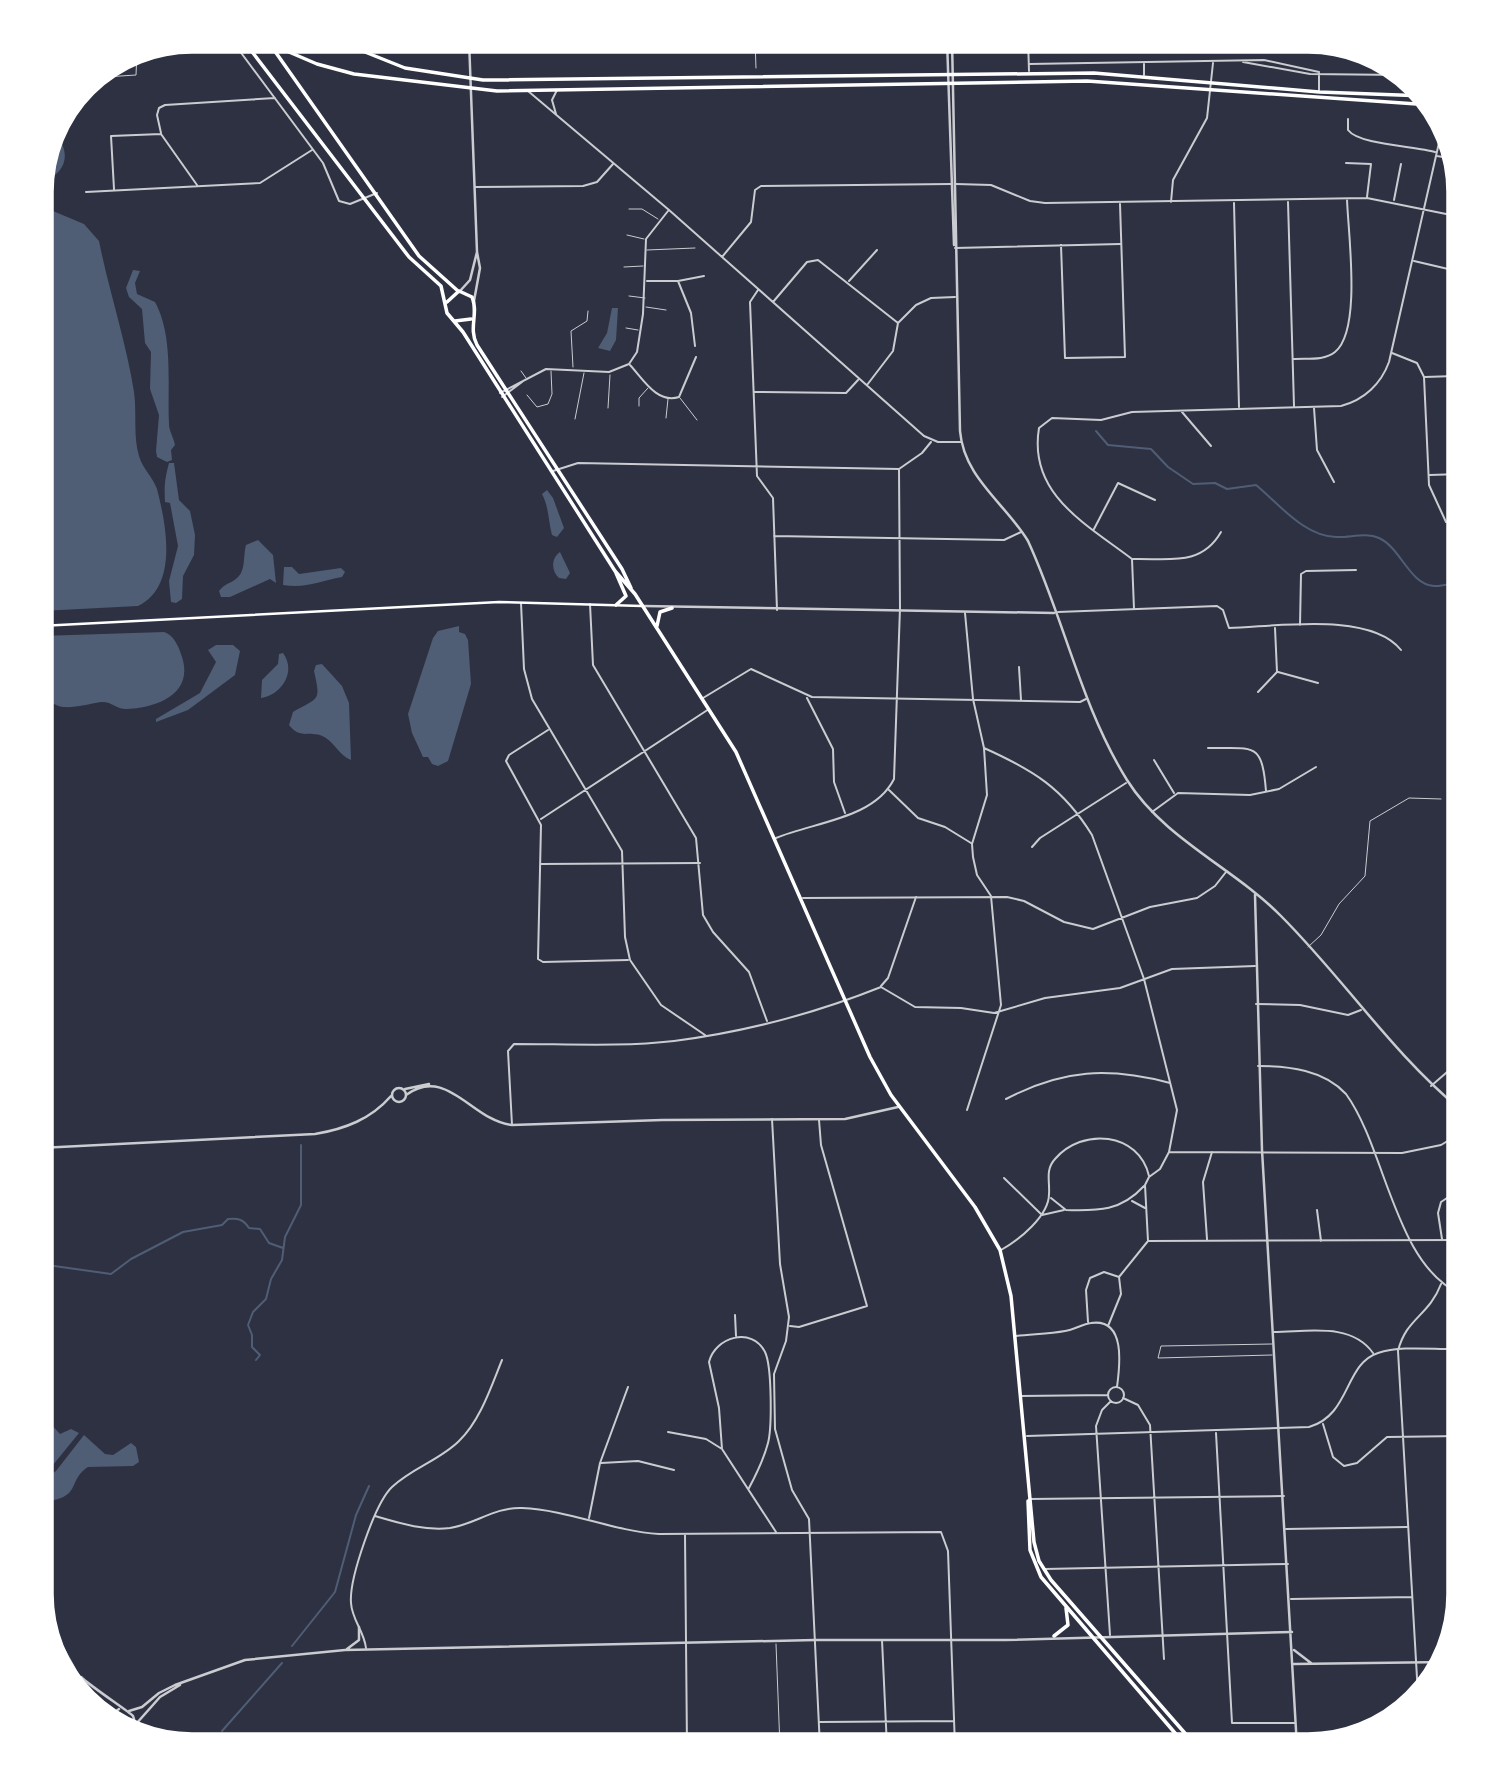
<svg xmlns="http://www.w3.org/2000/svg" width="1501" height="1787" font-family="'Open Sans',sans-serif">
<rect width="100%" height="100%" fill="#2d3142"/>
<!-- water -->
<path fill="#4f5d75" d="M54 133C73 152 66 175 41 182Z
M41 206 84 224 99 241C109 291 126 341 134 392 137 413 133 436 139 456 142 468 153 477 157 489 166 524 179 586 138 606L41 611Z
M133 270 140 271 135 283 137 294 155 302C174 337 167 386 169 424 169 431 174 438 175 445L171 450 172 460 167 462 157 457 156 451 159 415 150 389 151 352 145 343 142 309 129 297 126 288Z
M612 308H618L616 340 610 351 598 348 607 333Z
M169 463H174L179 500 190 511 195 535 194 555 183 576 182 599 176 603 171 602 169 581 178 546 170 503 165 502C164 486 165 478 169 463Z
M547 490 553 498 564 528 557 537 552 535C548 520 549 507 542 494Z
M258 540 273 555 276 583 270 579 230 597H221L219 591C225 583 230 584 237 578 246 571 243 555 246 545Z
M560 552 570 573 566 579 559 578C551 571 551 558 560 552Z
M284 567H292L299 574 341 568 345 572 342 577C320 581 305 589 283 585Z
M459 626V632L465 634 468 640 471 684 448 761 438 766 432 764 428 757H423L412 733 408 714 433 638 438 631Z
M164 632C174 635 179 647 182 657 194 694 157 708 126 709 116 709 111 701 101 702 88 704 76 708 63 707 33 703 40 656 40 636Z
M216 645H233L240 651 235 675 188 710 156 722V719L200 693 216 662 208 650Z
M283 653C297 672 281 695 261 698L262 680 278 664 279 654Z
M322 664 342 686 349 703 351 760C338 755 334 740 320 735 307 732 299 738 289 725L293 712C319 697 321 702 314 671L316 665Z
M40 1420 50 1423 60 1434 71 1429 79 1433 44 1476 40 1467Z
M84 1435 105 1454 113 1455 131 1443 136 1447 139 1462 133 1466 88 1467C66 1481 84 1499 40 1502V1482L56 1471Z"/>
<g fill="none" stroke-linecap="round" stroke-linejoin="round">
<!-- stream -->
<path stroke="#4f5d75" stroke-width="2" d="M1096 431 1108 445 1151 449 1168 467 1193 484 1215 483 1227 489 1256 485C1280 505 1304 536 1336 537 1349 538 1366 532 1379 538 1401 548 1409 584 1434 586 1443 587 1452 582 1461 582
M40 1264 111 1274 131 1259 183 1232 222 1225 228 1219C238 1218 243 1219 249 1228L260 1229 269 1243 283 1248
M256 1360 260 1355 252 1347V1335L248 1325 253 1312 266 1299 271 1279 282 1260 285 1237 301 1205V1145
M292 1646 335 1592 356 1515 369 1486
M222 1731 282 1663
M214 1747 217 1741"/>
<!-- service -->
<path stroke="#caccd0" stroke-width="1" d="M755 40 756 68
M146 49H167L194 41
M100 73 105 77 136 75 137 51
M629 209H642L658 219
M627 235 644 239
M647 250 695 248
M624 267 643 266
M629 296 645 298
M646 307 666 310
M626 328 638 330
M573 367 571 331 587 321 588 311
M521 371 526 378
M527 395 537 407 548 404 552 394 551 371
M680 398 697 420
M639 406V398L648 388
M608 408 610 375
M666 418 668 399
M575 419 584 373
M1308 947 1321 935 1339 904 1365 876 1370 821 1409 798 1441 799
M1272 1344 1161 1346 1158 1358 1272 1355
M776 1644 780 1747"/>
<!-- minor -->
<path stroke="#caccd0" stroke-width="2" d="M193 40 222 41 239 50 323 163 339 201 350 204 377 193
M1028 40 1029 71
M1243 62 1310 74 1400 75
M1029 64 1264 60 1319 72
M1319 73V92
M1144 75V63
M528 91 669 210 924 436 938 442H961
M556 114 552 100 557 90
M1348 119V130C1359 145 1416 146 1435 152
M161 133 157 115 159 108 165 105 275 98
M1437 156 1449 158
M1346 163 1371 164 1367 197
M956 184 991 185 1030 201 1045 203 1367 198 1461 217
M475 187 583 186 597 182 613 164
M114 189 111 136 161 134 197 185
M86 192 260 183 312 150
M1394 200 1401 164
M1171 202 1173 180 1207 118 1213 63
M1288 202 1294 406
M1234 203 1239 407
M1061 245 1065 358 1125 357 1120 204
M955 248 1120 244
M722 257 751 222 755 190 761 186 951 184
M1414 261 1461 272
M647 281H678L704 276
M678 281 691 313 695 346
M849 281 877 250
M758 290 750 302 757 476 773 498 777 610
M773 302 807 262 818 260 898 323
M1392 353 1417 363 1424 377 1429 485 1446 522
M1293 359C1307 358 1324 361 1335 352 1362 330 1348 233 1347 199
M630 365C643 379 657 404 679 397L696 357
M1425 377 1455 376
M867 385 893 351 898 323 916 305 931 298 955 297
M754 392 846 393 858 380
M500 393 546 369 609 372 629 364 637 352 643 314 646 239 668 211
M502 397 522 382
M1314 408 1317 450 1334 482
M1182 412 1211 446
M553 471 578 463 899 469 922 453 931 442
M1430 475 1461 474
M1094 529 1118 483 1155 500
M774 536 1004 540 1021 532
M1133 559C1168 558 1201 567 1221 532
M521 603 524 669 532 699 622 851 625 937 630 960 661 1005 705 1035
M590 604 593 665 696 838 703 915 713 932 749 972 767 1021
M1134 609 1132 559C1086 524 1028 494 1039 428L1052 418 1101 420 1132 412 1341 406C1364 400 1381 384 1389 362L1441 134
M1058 612 1217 606 1223 610 1229 628C1274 627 1370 611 1401 650
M965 613 973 699 984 748 987 795 972 844 973 857 977 875 991 896 1001 1005 967 1110
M1300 625 1301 574 1306 571 1356 570
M1019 667 1021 700
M1278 672 1318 683
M1258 692 1277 672 1275 628
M703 698 751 669 812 697 1080 702 1086 699
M807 698 833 749 834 782 845 813
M548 730 509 755 506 761 541 825 538 959 543 962 628 960
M984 748C1033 770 1063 788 1092 835L1144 979 1177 1110 1169 1152 1160 1169 1149 1177 1145 1185 1148 1241 1119 1277 1121 1294 1108 1326
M1208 748C1253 749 1262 740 1266 791
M1154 760 1174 793
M889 790 918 818 945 827 971 843
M1152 812 1178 793 1250 795 1279 789 1316 767
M541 819 709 709
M776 838C814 822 874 819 894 779L900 608 899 469
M1032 847 1040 838 1126 783
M541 864 700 863
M803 898 1007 897 1024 901 1064 922 1093 929 1150 907 1197 898 1215 886 1226 872
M881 986 888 978 916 897
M1256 1004 1300 1005 1348 1015 1361 1010
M1258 1066C1289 1066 1324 1070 1346 1094 1386 1149 1395 1266 1461 1294
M1431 1086 1461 1060
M1006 1099C1063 1069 1109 1067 1170 1083
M772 1119 780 1264 789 1317 786 1341 774 1374 775 1429 792 1490 809 1519 820 1747
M512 1125 508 1051 514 1044C567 1044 622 1047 674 1041 744 1032 816 1013 881 987L915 1007 961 1008 994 1013 1045 998 1120 988 1172 969 1255 966
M1169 1152 1402 1153 1441 1145 1461 1133
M1004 1178 1042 1215 1064 1210
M1051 1198 1066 1210C1099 1211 1121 1211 1144 1186
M1132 1201 1145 1208
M1317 1210 1321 1241
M1207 1239 1203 1182 1212 1152
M1442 1239 1438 1213 1441 1202 1447 1198 1461 1199
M1148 1241 1461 1240
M1001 1250C1019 1240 1049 1216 1049 1194 1050 1181 1045 1170 1055 1159 1082 1127 1139 1132 1149 1176
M735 1315 736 1336
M1088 1322 1086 1290 1090 1278 1104 1272 1119 1277
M790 1326 799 1327 867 1306 821 1145 819 1120
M1274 1332C1307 1332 1351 1322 1373 1353
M1016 1336C1032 1334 1049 1334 1065 1331 1074 1330 1082 1324 1091 1323 1126 1318 1120 1365 1117 1387
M1108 1395a8 8 0 1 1 16 0a8 8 0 1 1-16 0Z
M1021 1396 1108 1395
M1123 1398 1138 1405 1150 1425 1164 1659
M1323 1424 1333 1457 1344 1466 1357 1463 1387 1437 1461 1436
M668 1432 706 1439 722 1449 776 1532
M1216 1433 1232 1723H1295
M1027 1436 1309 1427C1351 1415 1344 1364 1378 1353 1402 1345 1435 1350 1461 1349
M722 1449 719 1408 709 1362C715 1337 752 1326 765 1352 772 1366 772 1428 768 1443 764 1458 756 1475 749 1488
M601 1463 638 1461 674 1470
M1030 1499 1284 1496
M375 1516C399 1523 424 1531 450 1528 476 1524 494 1507 522 1508 569 1510 612 1531 659 1534L941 1532 948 1551 955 1747
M589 1518 600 1463 628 1387
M1286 1529 1407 1527
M685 1535 687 1747
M1045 1569 1288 1564
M1291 1599 1412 1597
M1110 1635 1096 1426 1102 1410 1111 1401
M882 1640 887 1747
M366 1648C364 1631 352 1620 351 1603 349 1579 375 1503 392 1487 412 1468 440 1460 459 1441 480 1421 491 1387 502 1360
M1418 1695 1398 1351C1406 1318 1429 1316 1441 1284
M820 1722 954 1721
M1297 1736 1344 1735"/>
<!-- tertiary -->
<path stroke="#caccd0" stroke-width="2.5" d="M469 40 477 252 480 268 474 301
M947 40 954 245
M952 40 960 431C964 478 1005 503 1028 541 1064 619 1081 706 1127 780 1164 839 1234 868 1281 916 1344 979 1392 1053 1461 1110
M460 291 470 280 477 252
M643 606 1054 613
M1255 895 1262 1150 1297 1747
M392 1095a7 7 0 1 1 14 0a7 7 0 1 1-14 0Z
M405 1089 429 1084
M406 1095C447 1065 472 1121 512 1125L662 1120 845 1119 898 1107
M40 1148 315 1134C345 1129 371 1119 391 1096
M50 1625 85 1687 102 1706 107 1717
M347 1649 359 1640V1627
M1294 1650 1311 1663
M1294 1664 1445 1662
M81 1677C90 1686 131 1713 133 1716 136 1722 134 1727 133 1733
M129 1711 142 1707 159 1693 175 1685 245 1660 345 1650 815 1640H1005L1292 1632
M108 1717 119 1709
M136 1724 160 1697 180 1685"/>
<!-- secondary -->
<path stroke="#fff" stroke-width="2.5" d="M40 626 499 602 642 606"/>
<!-- primary -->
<path stroke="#fff" stroke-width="3.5" d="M243 40 409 257 441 286 447 313 463 332 615 571 635 594 736 752 870 1057 891 1095 975 1207 1000 1250 1011 1296 1034 1542 1039 1561 1051 1580 1197 1747
M267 40 419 256 458 291
M447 302 459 291 472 297C479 313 468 328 477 345L622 569 631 588
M455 321 471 319
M616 573 626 596 616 605
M657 626 660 612 672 608
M1028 1501 1030 1550 1041 1577 1187 1747
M1054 1636 1068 1625 1066 1608"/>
<!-- trunk -->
<path stroke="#fff" stroke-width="3.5" d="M261 40 317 64 354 74 497 91 1087 81 1431 105
M335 40 405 68 483 80 1094 73 1319 92 1425 96"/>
</g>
<!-- crop -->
<path d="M0 0H1501V1787H0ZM192 52H1308A140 140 0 0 1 1448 192V1594A140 140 0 0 1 1308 1734H192A140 140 0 0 1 52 1594V192A140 140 0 0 1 192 52Z" fill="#fff" fill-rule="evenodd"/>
<path fill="none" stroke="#fff" stroke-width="3.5" d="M192 52H1308A140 140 0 0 1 1448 192V1594A140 140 0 0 1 1308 1734H192A140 140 0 0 1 52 1594V192A140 140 0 0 1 192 52Z"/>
</svg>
